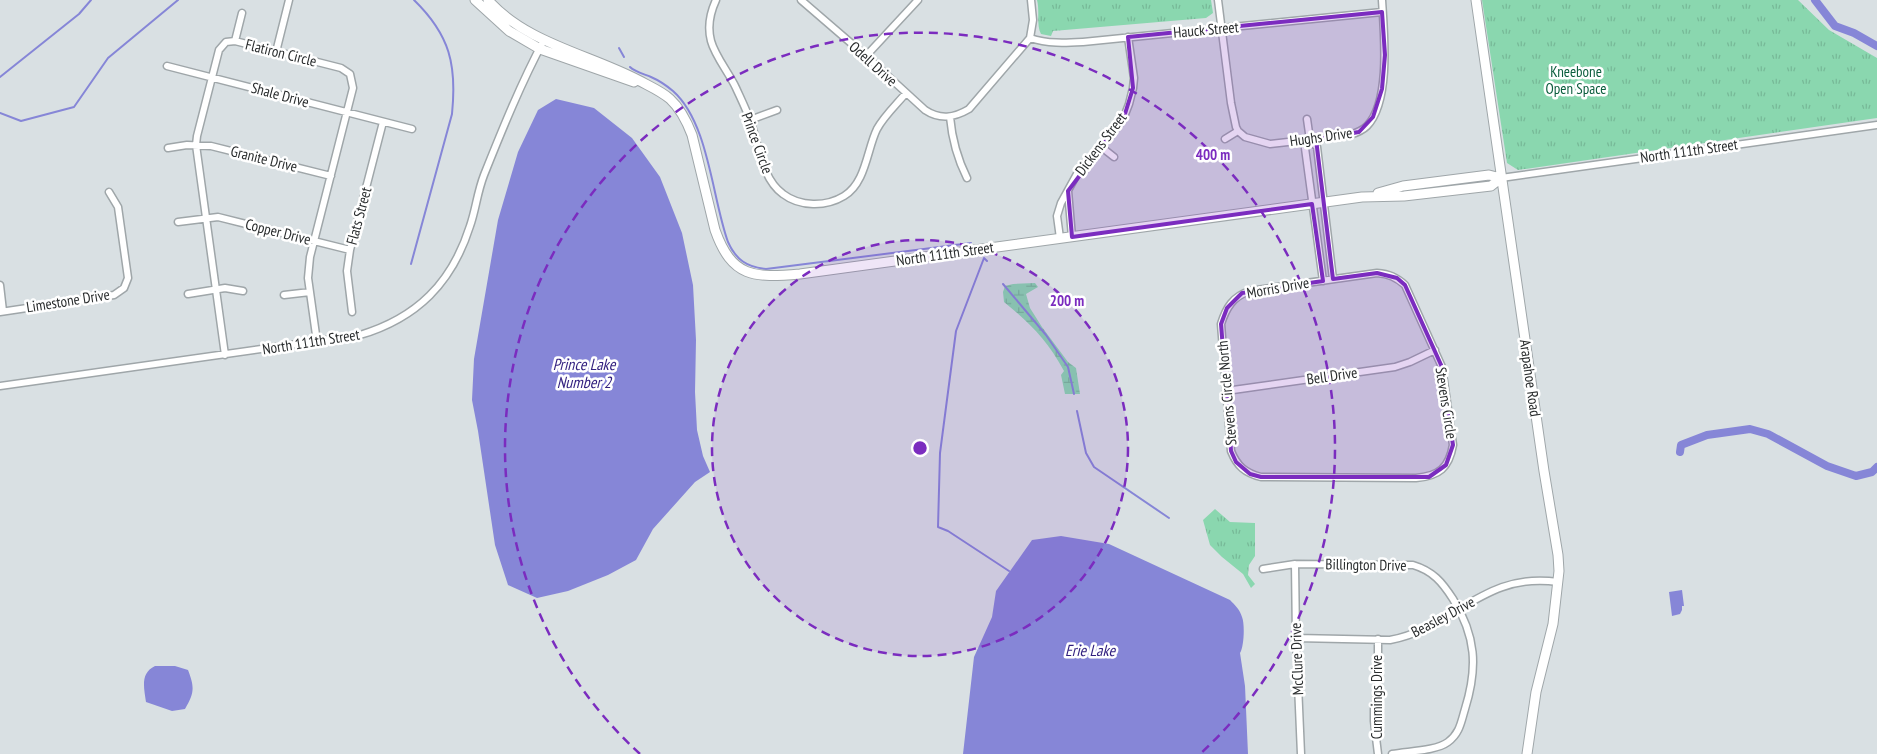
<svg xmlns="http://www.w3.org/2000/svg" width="1877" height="754" font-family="'PT Sans Narrow',sans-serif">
<defs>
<pattern id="grass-tufts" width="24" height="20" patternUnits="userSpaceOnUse" patternTransform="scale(1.25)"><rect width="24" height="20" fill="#8ad7af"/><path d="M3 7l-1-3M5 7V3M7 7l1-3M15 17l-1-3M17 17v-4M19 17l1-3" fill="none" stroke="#77b997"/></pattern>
<pattern id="wetland-marsh" width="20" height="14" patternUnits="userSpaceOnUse" patternTransform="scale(1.25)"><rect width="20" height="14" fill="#8ad7af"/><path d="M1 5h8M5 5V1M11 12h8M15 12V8" fill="none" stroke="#77b997"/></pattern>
</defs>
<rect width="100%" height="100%" fill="#d9e0e3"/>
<!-- grass -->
<path fill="url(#grass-tufts)" d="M1037 0H1211L1213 13 1206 18 1053 31 1051 36 1041 34C1036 25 1040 11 1037 0Z
M1482 0H1798L1829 30 1877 58V118L1518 170 1507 163Z
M1215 509 1230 522 1255 523V556L1249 565 1248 575 1255 584 1251 588 1243 574 1222 557 1210 545 1203 520Z"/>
<!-- wetland -->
<path fill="url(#wetland-marsh)" d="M1035 283 1038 287 1026 294 1030 308 1042 327 1068 362 1076 368 1080 394H1065L1061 375 1064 371C1048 341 1030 323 1004 302L1003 292 1005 286 1013 284Z"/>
<!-- water -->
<path fill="#8686d7" d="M556 99 594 108 632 138 660 177 682 233 693 285 696 340 695 392 697 430 703 456 710 472 695 482 653 529 636 560 608 575 568 591 537 598 508 585 495 545 478 431 472 400 474 359 498 220 518 152 538 110Z
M1061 536 1109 544 1230 600C1235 605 1240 610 1242 617 1245 624 1244 647 1240 653L1245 686 1248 754H963L974 657 992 617 996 591 1032 540Z
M1682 590 1684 606H1682V610L1680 614 1672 616 1669 592Z
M155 666H175L188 670C195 688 194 693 185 709L172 711 146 702C144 688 140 673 155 666Z"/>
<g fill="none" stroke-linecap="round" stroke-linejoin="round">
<!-- stream -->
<path stroke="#8686d7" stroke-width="2" d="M619 48 624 57
M630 67C635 72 644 74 651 77 658 80 667 86 673 91 709 123 712 198 728 242 736 260 747 267 766 269L971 243
M0 77 79 14 91 0
M0 113 21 121 74 107 108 58 178 0
M987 261 984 258 956 331 940 453 938 527 948 531 1009 571
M411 264 452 114C457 65 450 35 414 0
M1003 284 1046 335 1068 367 1074 394
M1077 411 1086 453 1094 467 1169 518"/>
<!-- canal -->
<path stroke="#8686d7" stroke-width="8" d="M1815 0 1835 26 1854 33 1877 46
M1680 452 1681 445 1707 435 1750 429 1768 434 1827 466 1856 476 1872 472 1877 467"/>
<!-- street casing -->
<g stroke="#9fa6a9" stroke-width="9">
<path id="street" d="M716 0C710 13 707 26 711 41 715 56 729 73 736 88 741 99 747 111 751 123 759 146 762 179 783 194 800 207 826 207 844 196 866 183 867 149 877 129 884 116 897 104 906 93
M801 0 866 56 925 110C940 120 954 118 969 109L1030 38 1033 20 1031 0
M1218 0 1231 103 1236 127 1238 131 1245 137 1270 144 1350 135C1356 133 1362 131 1367 126 1391 101 1384 33 1382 0
M1030 38C1048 44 1065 43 1083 42L1382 12
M235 41 242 13
M276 52 289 0
M866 56 918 0
M167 66 412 129
M950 117C952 139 957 158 967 178
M1307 119 1310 140 1305 148 1323 281
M750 120 777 110
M1225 139 1238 131
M1310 140 1317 147 1333 279
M1100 146 1114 157
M168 148 187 145 211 146 331 176
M1501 178 1877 125
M1068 191 1072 237
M178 222 218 217 350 250
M1060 238 1057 216 1061 203 1077 174 1124 117 1129 104 1133 88 1134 78 1128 37
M1377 273C1389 274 1396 277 1405 285L1442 367 1453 445C1449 468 1439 476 1416 478L1261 477C1245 473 1237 466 1231 451L1221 324C1226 308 1233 296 1250 291Z
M0 285 3 311
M188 294 225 288 243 291
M284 295 310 292
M0 312 114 295 124 288 128 278 118 207 109 192
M352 312 347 271 350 250 383 122
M225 355 196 145 197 136 219 50 226 42 235 41 341 68 350 74 353 88 310 257 308 278 317 342
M0 386 360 335C417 318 452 283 470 226 476 209 477 193 484 175 502 130 521 83 544 40
M1226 391 1395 367 1410 362 1435 350
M1295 564 1296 638 1301 754
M1263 569 1295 564 1413 565C1433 571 1442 582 1453 599 1476 636 1478 667 1465 709 1461 722 1460 733 1448 742 1436 751 1408 751 1392 754
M1296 638 1390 640C1454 628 1484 571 1558 582
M1378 754 1374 721V709L1378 691V639"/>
</g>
<!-- secondary casing -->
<g stroke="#9fa6a9" stroke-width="11">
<path id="secondary" d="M475 0 509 31 540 49 634 82
M488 0C526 43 588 54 638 80 649 86 661 91 670 99 681 109 687 122 692 135L715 230C732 278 754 278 800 274L1362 197 1404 196 1491 186 1501 178
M1476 0 1544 471 1558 555 1559 571 1553 624 1536 692 1527 754
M1378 193 1403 186 1489 175 1501 178"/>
</g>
<!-- street -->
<use href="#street" stroke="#fff" stroke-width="6"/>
<!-- secondary -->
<use href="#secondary" stroke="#fff" stroke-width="9"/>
</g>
<!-- marked area -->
<path fill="#7b2cbf" fill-opacity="0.2" stroke="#7b2cbf" stroke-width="4" stroke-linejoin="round" d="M1382 12 1385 55 1382 89 1373 117 1359 132 1316 139 1333 279 1377 273 1397 278 1405 285 1442 367 1453 445 1446 465 1429 477H1261L1250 474 1236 462 1231 451 1221 324 1227 308 1242 293 1323 281 1312 204 1072 237 1068 191 1124 117 1133 88 1128 37Z"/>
<!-- distance rings -->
<circle cx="920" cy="448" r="208" fill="#7b2cbf" fill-opacity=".12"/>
<g fill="none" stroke="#7b2cbf" stroke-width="2.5" stroke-dasharray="9 6">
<circle cx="920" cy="448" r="208"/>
<path d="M640 754A415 415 0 1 1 1200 754"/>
</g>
<g text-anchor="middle" stroke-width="5" stroke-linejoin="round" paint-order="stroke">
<!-- street labels -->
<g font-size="15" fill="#292c2d" stroke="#fff">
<text transform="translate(1206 30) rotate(-5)" y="5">Hauck Street</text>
<text transform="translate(281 53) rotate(14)" y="5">Flatiron Circle</text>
<text transform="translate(873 64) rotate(42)" y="5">Odell Drive</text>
<text transform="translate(280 95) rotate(15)" y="5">Shale Drive</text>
<text transform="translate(1321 137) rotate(-8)" y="5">Hughs Drive</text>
<text transform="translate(757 143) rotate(70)" y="5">Prince Circle</text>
<text transform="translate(1101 144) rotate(-53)" y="5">Dickens Street</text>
<text transform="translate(1689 151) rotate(-8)" y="5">North 111th Street</text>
<text transform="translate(264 159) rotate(14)" y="5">Granite Drive</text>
<text transform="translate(359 216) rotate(-75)" y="5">Flats Street</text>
<text transform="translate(278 232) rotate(14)" y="5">Copper Drive</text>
<text transform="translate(945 254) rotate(-8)" y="5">North 111th Street</text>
<text transform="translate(1278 288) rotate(-10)" y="5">Morris Drive</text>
<text transform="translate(68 301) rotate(-9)" y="5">Limestone Drive</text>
<text transform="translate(311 342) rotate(-9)" y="5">North 111th Street</text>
<text transform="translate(1332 376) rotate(-8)" y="5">Bell Drive</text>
<text transform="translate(1530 378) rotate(82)" y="5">Arapahoe Road</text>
<text transform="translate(1227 393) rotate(-95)" y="5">Stevens Circle North</text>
<text transform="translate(1446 403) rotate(81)" y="5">Stevens Circle</text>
<text transform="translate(1366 565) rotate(1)" y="5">Billington Drive</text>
<text transform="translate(1443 617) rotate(-28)" y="5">Beasley Drive</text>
<text transform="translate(1297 659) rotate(-92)" y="5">McClure Drive</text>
<text transform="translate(1377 697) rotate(-90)" y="5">Cummings Drive</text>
</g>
<!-- park labels -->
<g font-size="15" fill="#0c5e3e" stroke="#fff">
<text x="1576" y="77">Kneebone<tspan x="1576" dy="17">Open Space</tspan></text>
</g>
<!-- water labels -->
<g font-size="16" font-style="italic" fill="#301e7e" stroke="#fff">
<text x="584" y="370">Prince Lake<tspan x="584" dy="18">Number 2</tspan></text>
<text x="1090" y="656">Erie Lake</text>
</g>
</g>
<circle cx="920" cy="448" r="8" fill="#7b2cbf" stroke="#fff" stroke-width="2.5"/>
<g font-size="15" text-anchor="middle" font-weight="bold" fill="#7b2cbf" stroke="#fff" stroke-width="5" stroke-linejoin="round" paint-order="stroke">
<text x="1213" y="160">400 m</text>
<text x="1067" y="306">200 m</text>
</g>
</svg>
